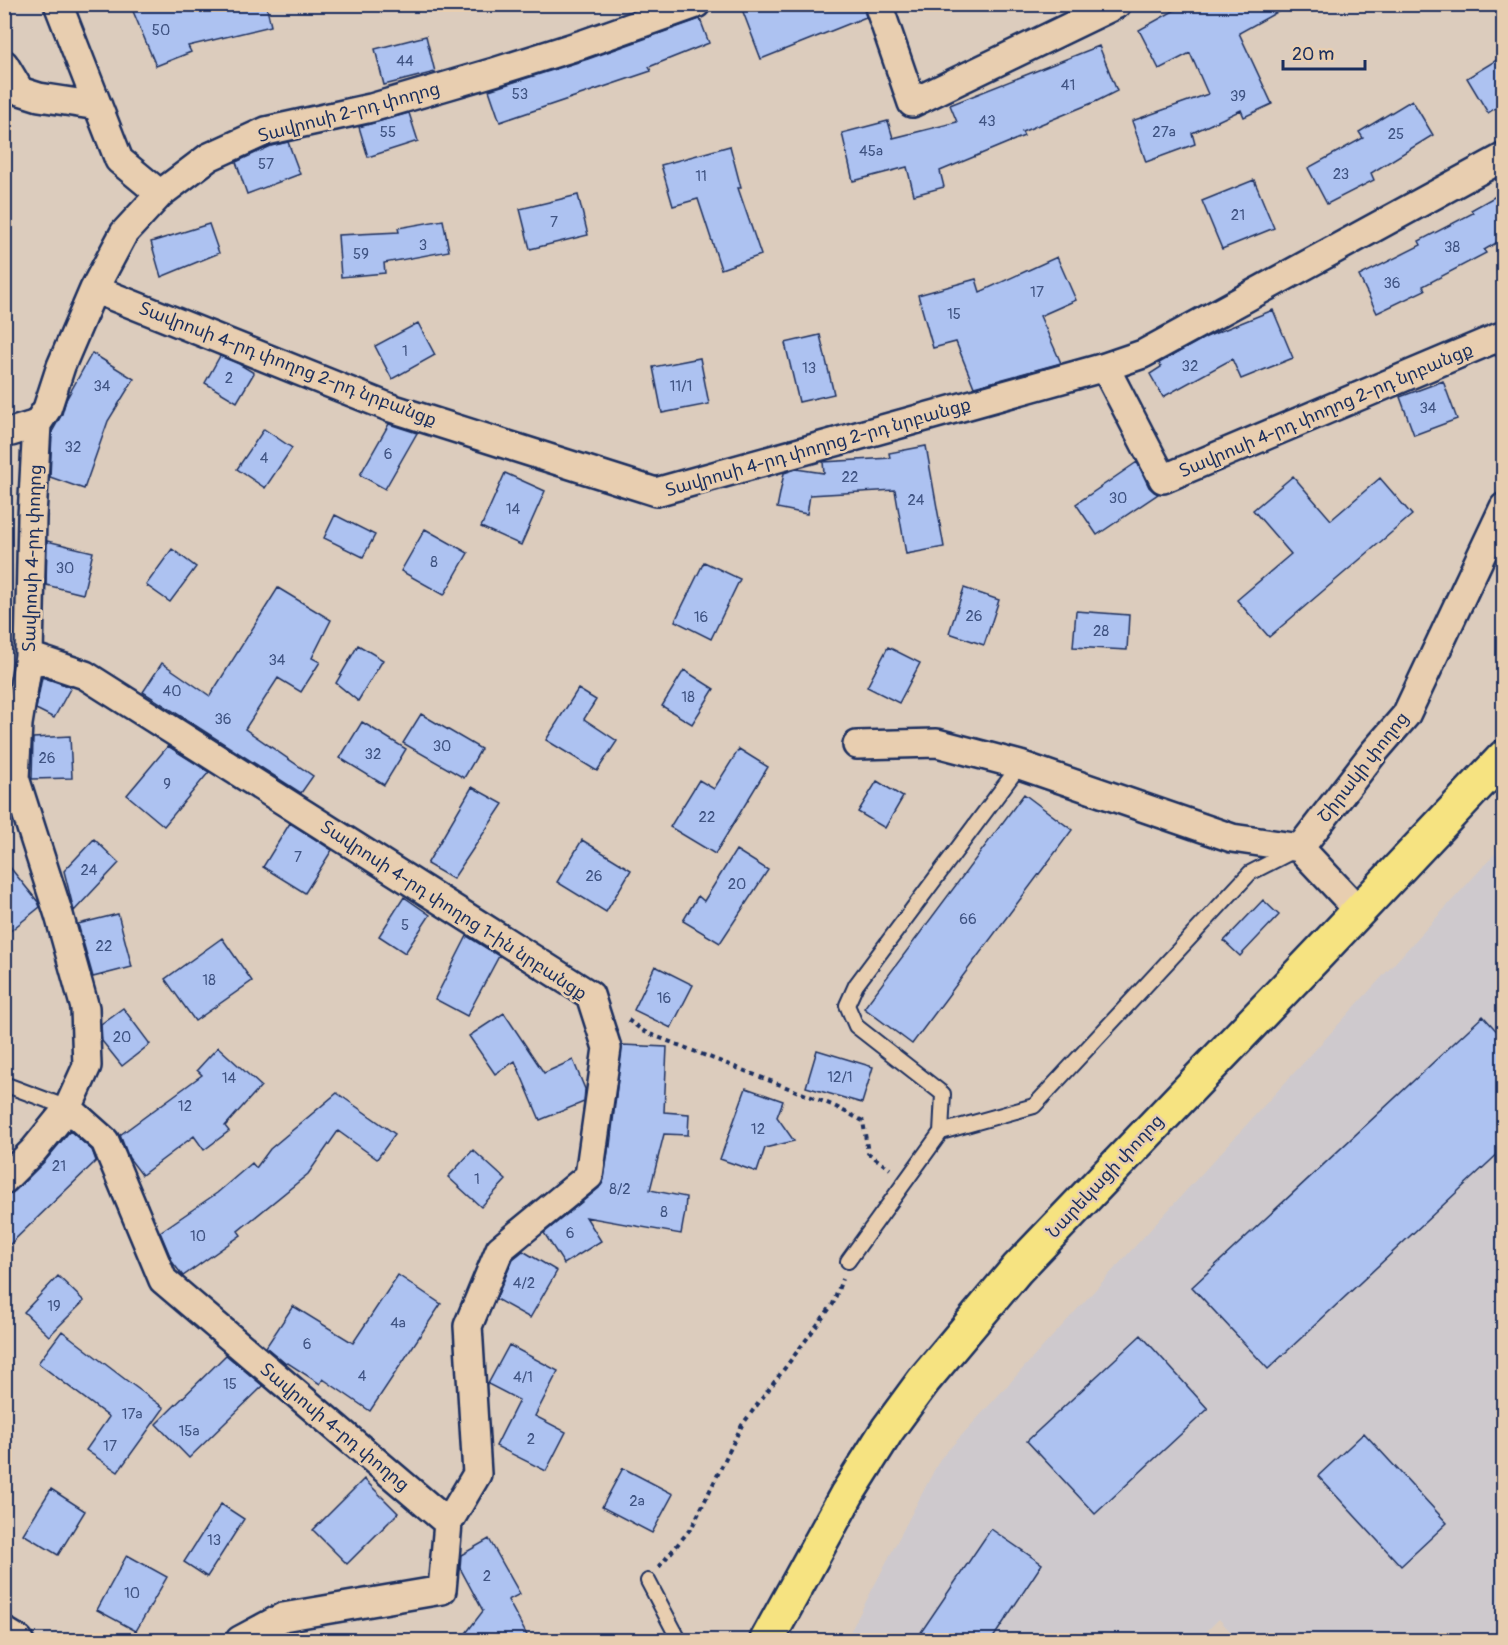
<svg xmlns="http://www.w3.org/2000/svg" width="1508" height="1645" font-family="Pangolin,'Noto Sans Armenian',sans-serif">
<rect width="100%" height="100%" fill="#dcccbd"/>
<filter id="ink" filterUnits="userSpaceOnUse"><feTurbulence type="fractalNoise" baseFrequency=".0167" numOctaves="2"/><feDisplacementMap in="SourceGraphic" scale="12" xChannelSelector="R" yChannelSelector="G"/><feConvolveMatrix kernelMatrix="1 2 1 2 8 2 1 2 1" color-interpolation-filters="sRGB"/></filter>
<g filter="url(#ink)">
<!-- built -->
<path fill="#cec9cd" d="M1503 845V1640H1238L1219 1619 1198 1640H846L940 1459Z"/>
<!-- building -->
<path fill="#adc2f1" stroke="#1b2f5e" stroke-width="1.5" d="M130 4H266L271 26 188 46 191 52 156 66Z
M740 4H863L866 17 761 59Z
M1186 4H1292L1239 33 1272 104 1244 117 1241 110 1192 133 1195 144 1146 162 1132 121 1208 94 1190 53 1159 69 1139 30Z
M700 19 709 43 649 67 651 71 500 122 489 90 588 59Z
M426 36 435 72 384 85 375 49Z
M1099 46 1117 91 1097 101 1022 132 1024 136 940 171 944 187 914 195 907 167 853 181 842 133 888 121 893 138 957 122 950 105Z
M1503 56V103L1488 113 1467 78Z
M1412 100 1433 135 1371 173 1374 180 1327 204 1308 168 1363 138 1359 132Z
M409 113 418 141 368 157 359 127Z
M288 142 300 174 247 194 236 162 271 146Z
M730 146 741 188H738L761 255 721 269 698 199 673 206 661 165Z
M1254 180 1274 228 1222 249 1202 201Z
M1503 192V239L1484 250 1486 253 1423 286 1425 290 1377 313 1359 276 1421 245 1419 241 1473 213 1471 210Z
M578 195 588 235 530 249 520 209Z
M443 220 449 251 384 263 385 273 341 277 338 235 399 232 398 228Z
M209 224 219 253 161 277 151 242Z
M1057 257 1076 300 1040 316 1061 363 974 387 956 342 933 348 918 295 976 279 980 292Z
M1273 310 1293 358 1241 379 1232 359 1163 397 1150 374 1161 367 1159 363 1206 337Z
M418 323 435 355 392 379 375 346Z
M820 335 834 394 799 402 785 343Z
M92 353 134 379 108 421 84 489 50 477 52 432 62 414 66 400Z
M220 356 239 364 254 373 237 402 205 383Z
M700 358 709 404 662 413 653 367Z
M1443 381 1457 419 1414 435 1400 397Z
M389 424 417 433 385 489 360 475Z
M264 429 292 448 265 488 237 469Z
M926 446 944 547 906 554 895 490 810 495 807 514 777 508 784 473 796 469 824 473 823 462 890 458 889 453Z
M1137 462 1149 487 1154 492 1158 494 1097 535 1076 504Z
M505 473 545 491 521 545 481 527Z
M1293 476 1331 520 1380 478 1412 515 1269 637 1237 600 1291 554 1253 510Z
M335 515 375 535 363 557 324 538Z
M425 529 468 553 444 595 401 571Z
M47 541 93 552 83 594 46 585Z
M172 549 196 567 170 602 146 585Z
M704 562 740 579 711 639 675 621Z
M278 588 331 620 312 658 320 662 301 692 278 678 245 729 313 776 301 793 143 692 162 663 210 696Z
M964 588 999 600 984 645 949 633Z
M1076 611 1129 615 1127 650 1073 647Z
M358 645 383 660 358 701 336 683Z
M888 647 920 663 899 703 867 687Z
M684 670 714 689 692 724 662 706Z
M42 677 71 687 54 718 36 709Z
M578 689 596 700 584 719 617 741 597 771 546 740Z
M421 714 481 749 464 778 403 743Z
M362 722 406 749 384 785 340 758Z
M70 736 72 778 32 779 33 738Z
M168 746 209 772 164 826 127 795Z
M739 749 768 767 715 854 670 827 699 780 714 789Z
M877 781 903 797 885 828 858 812Z
M472 787 503 804 453 879 427 864Z
M1024 794 1072 830 912 1044 864 1008Z
M290 823 332 850 305 893 263 867Z
M94 839 119 863 74 911 64 871Z
M582 840 631 870 606 912 557 882Z
M736 850 768 870 720 943 683 921 698 896 704 901Z
M4 860 38 902 40 907 4 936Z
M404 897 430 915 405 953 379 936Z
M1263 900 1279 915 1240 956 1224 941Z
M118 914 132 967 93 977 78 924Z
M467 936 499 956 467 1016 435 999Z
M222 938 252 981 195 1021 165 979Z
M655 966 693 985 671 1028 634 1010Z
M123 1008 150 1044 122 1066 102 1041 101 1024Z
M504 1013 544 1073 573 1060 585 1089 584 1102 540 1120 515 1061 495 1074 469 1036Z
M1483 1016 1503 1038V1149L1268 1369 1192 1287Z
M622 1045 667 1047 664 1112 689 1114 688 1135 664 1134 650 1190 686 1197 685 1212 681 1234 586 1217 601 1241 564 1264 544 1233 599 1188 604 1179 609 1144 610 1146Z
M218 1047 261 1086 225 1126 229 1131 204 1150 194 1136 142 1175 129 1158 120 1135 202 1075 197 1070Z
M817 1050 873 1067 862 1103 806 1087Z
M746 1088 783 1101 777 1117 794 1141 765 1148 757 1172 720 1159Z
M337 1093 395 1134 377 1159 338 1131 308 1174 238 1231 241 1235 183 1276 173 1263 160 1232 217 1193 252 1163 256 1168 270 1149Z
M70 1131 92 1150 96 1161 4 1250V1195H9L15 1191 45 1161Z
M473 1150 506 1180 481 1207 448 1177Z
M523 1251 557 1271 530 1318 496 1299 513 1259Z
M398 1275 441 1304 370 1411 323 1379 320 1384 288 1363 286 1364 266 1347 293 1306 353 1343Z
M58 1276 84 1301 49 1336 24 1312Z
M62 1331 126 1380 164 1408 118 1472 86 1450 109 1417 38 1363Z
M1141 1335 1208 1409 1095 1514 1027 1441Z
M509 1345 558 1371 535 1416 566 1432 546 1471 496 1446 519 1400 488 1384Z
M226 1355 263 1386 189 1458 156 1424Z
M1364 1433 1447 1523 1401 1566 1318 1476Z
M623 1468 673 1494 652 1533 602 1507Z
M364 1479 398 1513 347 1564 313 1530Z
M51 1489 85 1511 58 1555 23 1534Z
M221 1504 244 1519 207 1577 184 1562Z
M991 1529 1042 1564 991 1641H915Z
M489 1539 520 1594 508 1600 530 1641H460L483 1611 460 1568 461 1555Z
M127 1555 167 1577 136 1631 97 1610Z"/>
<g fill="none" stroke-linecap="round" stroke-linejoin="round">
<!-- lane casing -->
<g stroke="#1b2f5e" stroke-width="18">
<path id="lane" d="M4 1084 68 1108
M941 1132 943 1094 856 1026 847 1005 856 985 1020 765
M848 1261 941 1132 1034 1106 1250 873 1295 850
M648 1581 679 1640"/>
</g>
<!-- street casing -->
<g stroke="#1b2f5e" stroke-width="32">
<path id="street" d="M58 4 119 160 160 194
M878 4 912 103 1117 4
M4 64 20 91 39 97 98 106
M94 289 391 408 656 492 1105 367 1143 354 1504 157
M1105 367 1163 479 1499 337 1504 343
M4 432H11L37 424
M29 656 85 675 590 995 607 1048 589 1176 500 1249 468 1326 477 1474 448 1523 442 1590 283 1617 240 1640
M857 745 937 743 1020 765 1232 838 1300 848
M1359 911 1300 848 1374 752 1406 715 1504 507
M68 1108 105 1141 163 1280 448 1523
M4 1180 34 1150 68 1108 87 1066 85 1008 59 915 15 778 18 724 29 656 32 517 37 424 47 409 61 366 94 289 124 233 160 194 209 157 266 131 371 108 494 72 583 44 696 4
M4 1631 19 1640"/>
</g>
<!-- highway casing -->
<g stroke="#1b2f5e" stroke-width="38">
<path id="highway" d="M767 1640 847 1494 888 1429 924 1380 1017 1269 1321 951 1504 757"/>
</g>
<!-- path -->
<path stroke="#1b2f5e" stroke-width="4" stroke-dasharray="4.5 4.5" stroke-linecap="butt" d="M628 1020 645 1032 832 1105 863 1121 868 1153 890 1169
M659 1567 692 1527 742 1425 833 1304 842 1279"/>
<!-- lane -->
<use href="#lane" stroke="#e8ceb0" stroke-width="14"/>
<!-- street -->
<use href="#street" stroke="#e8ceb0" stroke-width="27"/>
<!-- highway -->
<use href="#highway" stroke="#f6e381" stroke-width="33"/>
</g>
</g>
<g text-anchor="middle" stroke-width="5" stroke-linejoin="round" paint-order="stroke">
<!-- number labels -->
<g font-size="15" fill="#405483">
<text x="161" y="35">50</text>
<text x="405" y="66">44</text>
<text x="1068" y="90">41</text>
<text x="520" y="99">53</text>
<text x="1238" y="101">39</text>
<text x="987" y="126">43</text>
<text x="388" y="137">55</text>
<text x="1164" y="137">27a</text>
<text x="1396" y="139">25</text>
<text x="871" y="156">45a</text>
<text x="266" y="169">57</text>
<text x="1341" y="179">23</text>
<text x="701" y="181">11</text>
<text x="1238" y="220">21</text>
<text x="554" y="227">7</text>
<text x="423" y="250">3</text>
<text x="1452" y="252">38</text>
<text x="361" y="259">59</text>
<text x="1392" y="288">36</text>
<text x="1037" y="297">17</text>
<text x="954" y="319">15</text>
<text x="405" y="356">1</text>
<text x="1190" y="371">32</text>
<text x="809" y="373">13</text>
<text x="229" y="383">2</text>
<text x="102" y="391">34</text>
<text x="681" y="391">11/1</text>
<text x="1428" y="413">34</text>
<text x="73" y="452">32</text>
<text x="388" y="459">6</text>
<text x="264" y="463">4</text>
<text x="850" y="482">22</text>
<text x="1118" y="503">30</text>
<text x="916" y="505">24</text>
<text x="513" y="514">14</text>
<text x="434" y="567">8</text>
<text x="65" y="573">30</text>
<text x="974" y="621">26</text>
<text x="701" y="622">16</text>
<text x="1101" y="636">28</text>
<text x="277" y="665">34</text>
<text x="172" y="696">40</text>
<text x="688" y="702">18</text>
<text x="223" y="724">36</text>
<text x="442" y="751">30</text>
<text x="373" y="759">32</text>
<text x="47" y="763">26</text>
<text x="167" y="789">9</text>
<text x="707" y="822">22</text>
<text x="298" y="862">7</text>
<text x="89" y="875">24</text>
<text x="594" y="881">26</text>
<text x="737" y="889">20</text>
<text x="968" y="924">66</text>
<text x="405" y="930">5</text>
<text x="104" y="951">22</text>
<text x="209" y="985">18</text>
<text x="664" y="1003">16</text>
<text x="122" y="1042">20</text>
<text x="840" y="1082">12/1</text>
<text x="229" y="1083">14</text>
<text x="185" y="1111">12</text>
<text x="758" y="1134">12</text>
<text x="59" y="1171">21</text>
<text x="477" y="1184">1</text>
<text x="620" y="1194">8/2</text>
<text x="664" y="1217">8</text>
<text x="570" y="1238">6</text>
<text x="198" y="1241">10</text>
<text x="524" y="1288">4/2</text>
<text x="54" y="1311">19</text>
<text x="398" y="1328">4a</text>
<text x="307" y="1349">6</text>
<text x="362" y="1381">4</text>
<text x="523" y="1382">4/1</text>
<text x="230" y="1389">15</text>
<text x="132" y="1419">17a</text>
<text x="189" y="1436">15a</text>
<text x="531" y="1444">2</text>
<text x="110" y="1451">17</text>
<text x="637" y="1506">2a</text>
<text x="214" y="1545">13</text>
<text x="487" y="1581">2</text>
<text x="132" y="1598">10</text>
</g>
<!-- street labels -->
<g font-size="18" fill="#1b2f5e" stroke="#e8ceb0">
<text transform="translate(349 112) rotate(-15)" y="6">Տավրոսի 2-րդ փողոց</text>
<text transform="translate(288 364) rotate(21)" y="6">Տավրոսի 4-րդ փողոց 2-րդ նրբանցք</text>
<text transform="translate(1326 410) rotate(-23)" y="6">Տավրոսի 4-րդ փողոց 2-րդ նրբանցք</text>
<text transform="translate(818 447) rotate(-16)" y="6">Տավրոսի 4-րդ փողոց 2-րդ նրբանցք</text>
<text transform="translate(32 558) rotate(-88)" y="6">Տավրոսի 4-րդ փողոց</text>
<text transform="translate(1363 767) rotate(-52)" y="6">Շիրակի փողոց</text>
<text transform="translate(454 910) rotate(33)" y="6">Տավրոսի 4-րդ փողոց 1-ին նրբանցք</text>
<text transform="translate(1105 1176) rotate(-47)" y="6">Նարեկացի փողոց</text>
<text transform="translate(335 1427) rotate(40)" y="6">Տավրոսի 4-րդ փողոց</text>
</g>
</g>
<!-- margin -->
<rect width="1508" height="1645" fill="none" stroke="#e8ceb0" stroke-width="24"/>
<rect x="12" y="12" width="1484" height="1621" fill="none" stroke="#1b2f5e" stroke-width="2" filter="url(#ink)"/>
<!-- scale -->
<path d="M1283 60v9h82v-9" fill="none" stroke="#1b2f5e" stroke-width="3"/>
<text x="1292" y="60" font-size="18" fill="#1b2f5e" stroke="#e8ceb0" stroke-width="4.5" paint-order="stroke">20 m</text>
</svg>
